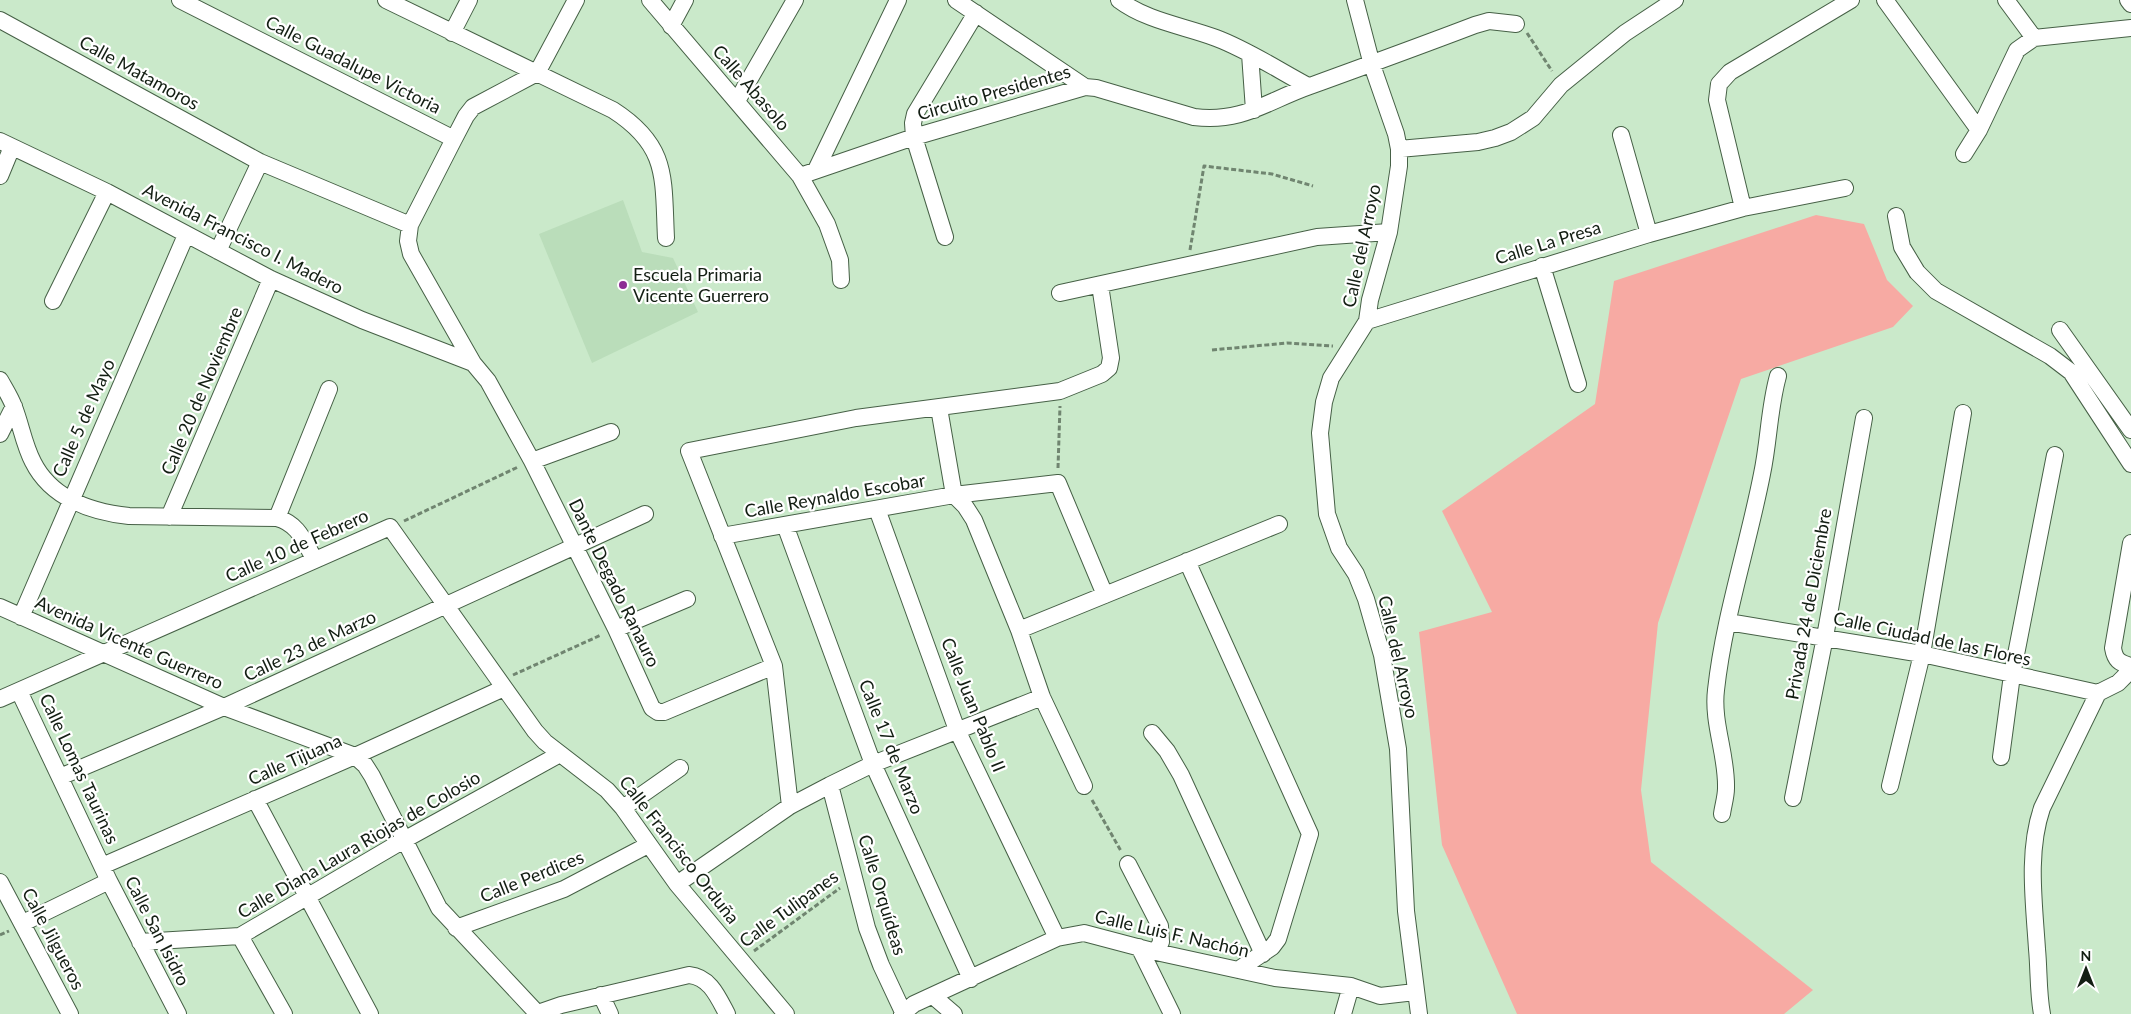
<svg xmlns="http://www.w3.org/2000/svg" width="2131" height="1014" font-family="Lato,sans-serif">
<rect width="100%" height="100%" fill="#cae9ca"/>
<!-- built -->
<path fill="#baddba" d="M623 200 642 252 673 258 698 312 592 363 539 234Z"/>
<!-- green -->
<path fill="#f7aaa3" d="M1816 215 1864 224 1887 280 1913 306 1893 327 1741 379 1658 623 1641 790 1651 862 1813 990 1784 1014H1517L1442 845 1419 632 1492 612 1442 511 1595 404 1614 281Z"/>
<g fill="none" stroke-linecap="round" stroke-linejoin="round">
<!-- minor casing -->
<g stroke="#466046" stroke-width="18">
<path id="minor" d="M180 0 454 139
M386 0 613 110C669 146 663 178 666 238
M650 0 800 176 827 224 840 260 841 280
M956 0 1085 87
M1119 0C1147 21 1184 26 1216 38 1248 50 1278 70 1308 86
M1355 0 1372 65 1396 134 1399 149V166L1389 232 1370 300 1367 321 1331 378 1324 402 1320 433 1327 514 1339 548 1356 574 1366 599 1382 655 1398 749 1406 911 1419 1014
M1885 0 1979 130
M2006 0 2034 38
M2128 0 2131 4
M0 20 260 162 410 225
M671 26 685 0
M452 33 469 0
M1250 54 1254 110
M537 73 576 0
M737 101 795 0
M1621 135 1649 234
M0 141 107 192 271 279 362 320 473 363 488 381 532 461 616 629 652 708 658 712H664L774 666
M1399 149 1478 142 1495 138 1511 132 1533 118 1561 85 1625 33 1675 0
M1964 154 1979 130 2017 50 2034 38 2131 28
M816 170 898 0
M0 176 12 147
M800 176 914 137 1085 87 1096 88 1194 117C1243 123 1267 101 1310 86 1365 66 1420 46 1475 25L1489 21 1516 24
M1743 208 1717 100 1719 84 1730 72 1851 0
M1896 216 1902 247 1917 272 1936 291 2050 356 2071 372 2131 464
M945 237 914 137 913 123 915 114 976 13
M218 251 260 162
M1542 266 1578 384
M1060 293 1317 237 1389 232
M53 301 107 192
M1367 321 1649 234 1743 208 1845 188
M2060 330 2131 430
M473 363 411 254 408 241 410 225 454 139 466 116 473 107 537 73
M0 380C5 389 11 398 14 407 21 425 24 445 33 462 51 498 91 512 129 516L277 518C299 524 304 542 315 560
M939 408 954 495 965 506 974 520 1019 630 1042 697 1084 786
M0 434 14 406
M532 461 611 432
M877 509 957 730 1057 938
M169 517 271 279
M277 518 329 389
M785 525 873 764 971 979
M722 536 954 495 1058 483 1105 595
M2131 543 2113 648C2115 660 2119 663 2131 666
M1187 561 1310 834 1278 939 1272 947 1238 970
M0 607 224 707 355 756 365 765 372 776 439 908 537 1013
M21 617 186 235
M1728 622 1922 654 2098 693
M616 629 687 599
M1019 630 1279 524
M19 691 109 881 178 1014
M0 699 390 527 535 731 545 742 607 790 623 808 677 884 786 1014
M1152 733 1167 751 1181 775 1263 954
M2001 757 2012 675 2055 455
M60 777 224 707 645 514
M830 785 867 928 881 965 903 1012
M1890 786 1922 654 1963 413
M1793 798 1825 637 1864 418
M255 799 370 1014
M790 806 774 666 689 451 856 418 1060 391 1102 374 1109 368 1111 358 1100 285
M623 808 680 768
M1722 814C1723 806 1726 797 1726 788 1727 755 1712 723 1716 690 1724 617 1748 546 1762 474 1769 441 1769 408 1778 376
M1128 864 1160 926 1161 942 1156 952
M102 866 355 756 504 688
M0 882 70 1014
M677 884 790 806 830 785 873 764 1042 697
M23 923 109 881
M456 928 564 889 648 845
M240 936 284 1014
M140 942 240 936 404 840 560 754
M1139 947 1172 1014
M601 995 610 1014
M933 996 954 1014
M535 1014 561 1005 689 975C710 977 718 997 727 1014
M902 1014 914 1004 1057 938 1084 933 1156 952 1275 978 1351 986 1380 996 1415 992
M1343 1014 1351 986
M2042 1014C2038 993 2039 970 2037 949 2034 902 2027 852 2042 808L2098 693 2118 683 2131 670"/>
</g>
<!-- path -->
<path stroke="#708570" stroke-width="3" stroke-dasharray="5 2.5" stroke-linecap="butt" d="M1527 33 1552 71
M1190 250 1204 166 1272 174 1313 186
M1212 350 1287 343 1333 346
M1058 468 1060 406
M404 521 518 467
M513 675 601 635
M1092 800 1121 851
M0 935 9 931
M754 951 840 888"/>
<!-- minor -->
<use href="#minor" stroke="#fff" stroke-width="16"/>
</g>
<!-- markers -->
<circle fill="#8d2c94" stroke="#fff" stroke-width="2" cx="623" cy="285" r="5"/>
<g text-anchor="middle" stroke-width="4.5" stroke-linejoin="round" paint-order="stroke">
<!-- street labels -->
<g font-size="18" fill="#131e13" stroke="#fff">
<text transform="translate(353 65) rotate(27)" y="6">Calle Guadalupe Victoria</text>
<text transform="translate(139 73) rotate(29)" y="6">Calle Matamoros</text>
<text transform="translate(751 88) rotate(49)" y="6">Calle Abasolo</text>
<text transform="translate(994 93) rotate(-16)" y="6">Circuito Presidentes</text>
<text transform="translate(243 239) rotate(27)" y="6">Avenida Francisco I. Madero</text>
<text transform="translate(1548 243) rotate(-17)" y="6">Calle La Presa</text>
<text transform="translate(1362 246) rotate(-78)" y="6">Calle del Arroyo</text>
<text transform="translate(202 391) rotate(-67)" y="6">Calle 20 de Noviembre</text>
<text transform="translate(84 418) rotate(-66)" y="6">Calle 5 de Mayo</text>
<text transform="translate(835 496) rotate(-10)" y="6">Calle Reynaldo Escobar</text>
<text transform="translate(297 546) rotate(-24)" y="6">Calle 10 de Febrero</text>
<text transform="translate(614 583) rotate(64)" y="6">Dante Degado Ranauro</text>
<text transform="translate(1809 604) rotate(-80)" y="6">Privada 24 de Diciembre</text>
<text transform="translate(1932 639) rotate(12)" y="6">Calle Ciudad de las Flores</text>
<text transform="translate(129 643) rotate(24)" y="6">Avenida Vicente Guerrero</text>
<text transform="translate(310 646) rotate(-25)" y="6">Calle 23 de Marzo</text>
<text transform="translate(1398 657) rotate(77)" y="6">Calle del Arroyo</text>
<text transform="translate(973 705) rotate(68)" y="6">Calle Juan Pablo II</text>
<text transform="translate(891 747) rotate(68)" y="6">Calle 17 de Marzo</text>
<text transform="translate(295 760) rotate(-24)" y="6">Calle Tijuana</text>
<text transform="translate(79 769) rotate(65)" y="6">Calle Lomas Taurinas</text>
<text transform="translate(359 845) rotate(-30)" y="6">Calle Diana Laura Riojas de Colosio</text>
<text transform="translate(679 850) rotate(52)" y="6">Calle Francisco Orduña</text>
<text transform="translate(532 877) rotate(-22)" y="6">Calle Perdices</text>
<text transform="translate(882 895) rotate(73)" y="6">Calle Orquídeas</text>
<text transform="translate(789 909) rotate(-36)" y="6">Calle Tulipanes</text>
<text transform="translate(157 931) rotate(63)" y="6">Calle San Isidro</text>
<text transform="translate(1172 934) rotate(13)" y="6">Calle Luis F. Nachón</text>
<text transform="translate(53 939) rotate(62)" y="6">Calle Jilgueros</text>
</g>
<!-- poi labels -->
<g font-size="18" fill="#131e13" stroke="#fff" text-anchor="start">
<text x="633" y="281">Escuela Primaria<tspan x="633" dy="21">Vicente Guerrero</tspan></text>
</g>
</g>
<!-- north arrow -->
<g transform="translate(2086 969)" stroke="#ffffff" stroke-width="4" paint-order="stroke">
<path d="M0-4L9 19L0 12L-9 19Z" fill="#131e13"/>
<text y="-8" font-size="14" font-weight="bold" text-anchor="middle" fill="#131e13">N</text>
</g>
</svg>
